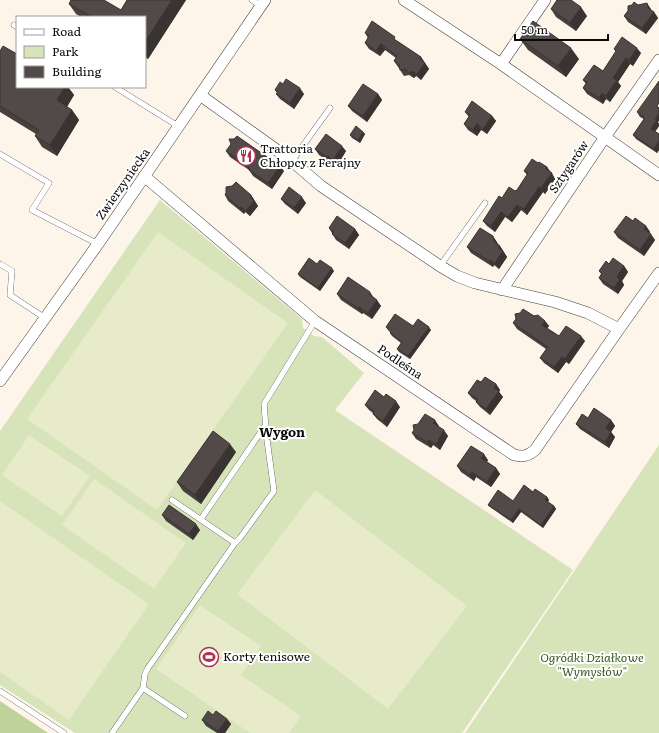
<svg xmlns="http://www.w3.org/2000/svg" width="659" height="733" font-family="Literata,serif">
<rect width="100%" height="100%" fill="#fdf5ea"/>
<!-- green -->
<path fill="#d7e3b8" d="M160 200 302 319 303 328 314 336 322 337 364 373 335 410 573 570 462 733H75L0 685V431Z
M659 445V733H465Z"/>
<!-- forest -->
<path fill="#bfd299" d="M0 701 48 733H0Z"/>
<!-- pitch -->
<path fill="#e7ebc9" d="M158 232 288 323 157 510 27 419Z
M29 435 90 476 62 516 2 475Z
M94 479 186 543 154 589 62 525Z
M315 490 467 606 388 709 237 594Z
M0 501 149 604 69 720 0 672Z
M200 605 261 646 241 675 301 716 289 733H250L156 669Z"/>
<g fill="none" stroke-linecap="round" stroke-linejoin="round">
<!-- service casing -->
<g stroke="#3d3d3d" stroke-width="6">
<path id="service" d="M252 0 261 6
M14 25 17 27
M115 87 178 126
M0 154 49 183 32 210 98 244
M292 161 330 108
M0 264 12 271 10 295 45 318
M440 266 485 203
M172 500 235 543 240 538 274 491 267 440 264 404 315 321
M201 519 265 426
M0 691 64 733
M185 716 143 688 145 674 148 668 235 543
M112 733 143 688"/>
</g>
<!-- minor casing -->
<g stroke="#3d3d3d" stroke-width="12">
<path id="minor" d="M404 0 501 64 659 175
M501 64 545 0
M200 95 292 161 321 186 440 266 457 276 475 283 555 302 588 313 619 329 659 273
M144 176 315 321 514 455C523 457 528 456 535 450L619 329
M502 290 605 137 659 60
M0 381 98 244 265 0"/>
</g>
<!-- service -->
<use href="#service" stroke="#fff" stroke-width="5.5"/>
<!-- minor -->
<use href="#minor" stroke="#fff" stroke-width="11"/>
</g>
<!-- wall -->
<path fill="#47403e" d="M127 0H186L148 59 145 57V17H81L76 14 69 4 121 10Z
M632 5H638L651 9V11L654 12 658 18 646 34 628 22 624 16Z
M551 9 587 16 576 31 556 17Z
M365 33 398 42 421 57 429 69 421 80 416 76 414 78 409 75 404 76 400 70 399 68 398 67 394 61 396 58 385 50 380 56 369 49 365 43 368 38Z
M520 39 579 59 566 77 528 50Z
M614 49 641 53 633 66 630 64 618 82 621 86 610 102 606 99 603 104 587 94 583 88 586 84 583 80 603 71 616 52Z
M0 51 17 87H68L74 95 67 107 72 110 79 120 57 156 42 147 35 136 36 134 0 112Z
M283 84 304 94 294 109 280 99 276 94 277 93 275 90Z
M378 94 382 100 367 122 352 111 348 106Z
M465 112 492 116 496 121 487 134 481 130 477 136 468 130 464 124 469 117Z
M637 112 659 123V126L655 132 659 134V150L657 153 636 139 633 135 644 119 640 117Z
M363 132 365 134 360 143 352 138 350 135Z
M315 149 346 151 337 166 332 162 331 163 319 155Z
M226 151 284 171 272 189 253 176 249 170 230 157Z
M538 163 547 167 555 179 545 194 543 192 527 215 521 210 512 222 505 217 495 232 487 226 483 221 502 198 517 190 527 175 524 171Z
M225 195H251L258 206 250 216 245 212 244 214 228 201Z
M281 199 306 203 298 214 285 204Z
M633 221 646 226 650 232 649 233 655 240 644 256 618 238 614 232Z
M329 228 355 229 359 235 349 249 336 240Z
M497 242 498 244 500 246 507 257 499 269 494 265 493 267 471 253 467 247Z
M317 264 334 271 320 291 300 277 298 274Z
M609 264 624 266 628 272 622 281 624 285 618 294 603 284 599 278 602 275 599 271Z
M337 294 374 298 381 306 372 319 363 313 362 314 341 300Z
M534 316 545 321 549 326 547 328 559 336 585 341 569 364 566 362 558 373 544 363 540 358 546 349 517 329 513 323 516 319Z
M413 326 431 330 410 359 399 352 397 349 401 343 392 336 390 333H391L388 330 386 327Z
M481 382 496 384 500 390 499 392 503 397 490 415 480 407 476 402V401L472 398 468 393Z
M365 405 400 407 387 427 377 419 373 414V413L369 410Z
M588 418 611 420 615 426 611 432 615 437 609 448 580 429 576 424Z
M439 426 438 427 448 436 440 450 433 445 431 448 416 439 412 433Z
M236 452 201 504 183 491 177 482Z
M488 460 487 462 496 468 500 474 491 487 476 477 474 481 461 472 457 466Z
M533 492 547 497 549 500 548 502 554 506 556 509 543 528 521 512 513 523 490 507 488 505 513 501Z
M162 515 200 530 193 540 166 521Z
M213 715 227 719 231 724 225 733H217L206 726 202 720Z"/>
<!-- shaded-wall -->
<path fill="#393432" d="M172 0H186L148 59 145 54V42Z
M647 3 651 9 652 14 648 8Z
M581 7 587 16 576 31 570 23Z
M654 12 658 18 646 34 642 28Z
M381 44 385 50 380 56 376 51Z
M571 48 579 59 566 77 558 66Z
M637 48 641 53 633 66 629 60Z
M421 57 425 63 420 59Z
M626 58 630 64 618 82 621 86 610 102 606 96 613 78Z
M425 63 429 69 421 80 417 74Z
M412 71 416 76 414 78 410 73Z
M65 87H68L74 95 64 111 57 100Z
M300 88 304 94 294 109 290 103Z
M602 93 606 99 603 104 599 98Z
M378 94 382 100 367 122 363 116Z
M72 110 79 120 57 156 50 145Z
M659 113V121L658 122 659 126 654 133 651 129 655 119Z
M492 116 496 121 487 134 483 129Z
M477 124 481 130 477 136 473 130Z
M363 132 365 134 360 143 358 140Z
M659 141V150L657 153 654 149Z
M342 146 346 151 337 166 333 160Z
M328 156 332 162 331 163 327 157Z
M280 166 284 171 272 189 268 183Z
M547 167 551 173 546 169Z
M552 173 555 179 545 194 541 188Z
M539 187 543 192 527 215 524 209Z
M251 195 258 206 250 216 246 211 250 197Z
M302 197 306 203 298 214 294 208Z
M517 205 521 210 512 222 508 217Z
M241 207 245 212 244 214 240 208Z
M501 212 505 217 495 232 491 226Z
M646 226 650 232 648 235 644 229Z
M355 229 359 235 349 249 345 243Z
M651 234 655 240 644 256 640 250Z
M493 236 497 242 498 248 494 242Z
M500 246 507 257 499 269 495 263 498 248Z
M490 260 494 265 493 267 489 261Z
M624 266 628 272 622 281 624 285 618 294 614 288 617 277Z
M332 268 334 271 320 291 318 288Z
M370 292 374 298 369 294Z
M377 300 381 306 372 319 368 313Z
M359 307 363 313 362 314 358 308Z
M545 321 549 326 546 330 542 325Z
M429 327 431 330 410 359 408 356Z
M581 336 585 341 569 364 565 359Z
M562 357 566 362 558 373 554 367Z
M496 384 500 390 499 392 503 397 490 415 486 409 494 388Z
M396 401 400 407 387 427 383 421Z
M435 420 439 426 437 429 433 423Z
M611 420 615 426 611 432 615 437 609 448 605 442 606 428Z
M444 430 448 436 440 450 436 444Z
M429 440 433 445 431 448 427 442Z
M230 444 236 452 201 504 195 495Z
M484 454 488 460 485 464 481 458Z
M496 468 500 474 491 487 487 482Z
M472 472 476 477 474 481 470 475Z
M547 497 549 500 547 503 545 500Z
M554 506 556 509 543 528 541 525Z
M519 509 521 512 513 523 511 520Z
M196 524 200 530 193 540 189 534Z
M227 719 231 724 225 733H220L218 731Z"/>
<!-- building -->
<path fill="#524a48" stroke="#393432" d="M71 0H104L121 10 127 0H172L145 42V17H92L69 4Z
M557 0H571L581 7 570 23 551 9Z
M634 2 638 5 647 3 648 8 654 12 642 28 624 16 628 11V6L632 5Z
M372 21 395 37 394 39 421 57 420 59 425 63 417 74 412 71 410 73 405 69 400 70 399 65 394 61 397 56 381 44 376 51 365 43 369 36 365 33Z
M533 21 571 48 558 66 520 39Z
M622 37 637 48 629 60 626 58 613 78 617 80 606 96 602 93 599 98 583 88 587 82 583 80 594 65 603 71 616 51 614 49Z
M3 46 17 54V87H65L57 100 72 110 50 145 35 136 39 130 0 106V51Z
M286 79 300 88 290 103 276 94 278 92 275 90 280 82 283 84Z
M659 81V103L657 106 659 108V113L655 119 657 120 651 129 659 134V141L654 149 633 135 644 119V117L637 112Z
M363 84 378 94 363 116 348 106Z
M472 101 492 116 483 129 477 124 473 130 464 124 470 115 465 112Z
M356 126 363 132 358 140 350 135Z
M326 134 342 146 333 160 328 156 327 157 315 149Z
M237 136 280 166 268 183 249 170V167L226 151 231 144 229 139H234Z
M532 159 538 163 539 162 547 167 546 169 552 173 541 188 539 187 524 209 517 205 508 217 501 212 491 226 483 221 499 196 502 198 509 187 515 191 517 190 528 173 524 171Z
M236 182 251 195 250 197 254 201 246 211 241 207 240 208 225 195 226 193V187L232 186Z
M289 187 302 197 294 208 281 199Z
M337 216 355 229 345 243 332 234 334 232 329 228Z
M626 216 633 221 635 218 646 226 644 229 651 234 640 250 614 232Z
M480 228 493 236 494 242 500 246 498 248 503 251 495 263 490 260 489 261 467 247Z
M309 258 317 264 320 260 332 268 318 288 298 274Z
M613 258 624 266 617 277 620 279 614 288 599 278 602 273 599 271 606 261 609 264Z
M348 277 370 292 369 294 377 300 368 313 359 307 358 308 337 294Z
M523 309 534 316 538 315 545 321 542 325 559 336 566 326 581 336 565 359 562 357 554 367 540 358 548 347 513 323 516 319 515 314 520 313Z
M395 314 413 326 418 319 429 327 408 356 397 349 402 342 390 333 391 332 386 327Z
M485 377 496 384 494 388 499 391 486 409 476 402 478 399 468 393 477 380 481 382Z
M375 390 384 397 386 394 396 401 383 421 373 414 374 411 365 405Z
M594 408 611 420 606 428 611 432 605 442 576 424 582 414 588 418Z
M425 414 435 420 433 423 444 430 436 444 429 440 427 442 412 433 414 430 413 425 418 424Z
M213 431 230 444 195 495 177 482Z
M471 446 484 454 481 458 496 468 487 482 472 472 470 475 457 466Z
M524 485 533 492 535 489 547 497 545 500 554 506 541 525 519 509 511 520 488 505 498 490 513 501Z
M169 505 196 524 189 534 162 515Z
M208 711 213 715 216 711 227 719 218 731 202 720Z"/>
<!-- icons -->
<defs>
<g id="restaurant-ring" transform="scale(1)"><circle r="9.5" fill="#fff" stroke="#ab3251" stroke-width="1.5"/><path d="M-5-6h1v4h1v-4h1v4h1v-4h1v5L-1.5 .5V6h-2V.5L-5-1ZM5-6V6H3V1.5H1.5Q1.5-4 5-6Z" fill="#ab3251"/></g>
<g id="stadium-ring" transform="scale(1)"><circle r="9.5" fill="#fff" stroke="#ab3251" stroke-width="1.5"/><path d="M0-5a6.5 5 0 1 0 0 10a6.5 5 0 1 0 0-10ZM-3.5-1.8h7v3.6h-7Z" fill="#ab3251"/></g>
</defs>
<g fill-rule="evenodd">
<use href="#restaurant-ring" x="246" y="156"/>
<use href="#stadium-ring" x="209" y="657"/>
</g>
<g text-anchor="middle" stroke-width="4" stroke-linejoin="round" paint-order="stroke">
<!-- poi labels -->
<g font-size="12" fill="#0a0a0a" stroke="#fff" text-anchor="start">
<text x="260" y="153">Trattoria<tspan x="260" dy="14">Chłopcy z Ferajny</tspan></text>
<text x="223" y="661">Korty tenisowe</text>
</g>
<!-- street labels -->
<g font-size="12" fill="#0a0a0a" stroke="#fff">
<text transform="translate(569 167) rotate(-56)" y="4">Sztygarów</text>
<text transform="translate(123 184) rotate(-55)" y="4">Zwierzyniecka</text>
<text transform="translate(400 362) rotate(34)" y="4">Podleśna</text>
</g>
<!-- park labels -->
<g font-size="12" font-style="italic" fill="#3a5a23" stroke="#fff">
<text x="592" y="662">Ogródki Działkowe<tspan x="592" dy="14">"Wymysłów"</tspan></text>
</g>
<!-- neighbourhood labels -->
<g font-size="13" font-weight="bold" fill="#0a0a0a" stroke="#fff">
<text x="282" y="437">Wygon</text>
</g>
</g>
<!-- legend -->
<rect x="16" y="16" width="130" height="72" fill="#ffffff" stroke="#9d9d9d"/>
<rect x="24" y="29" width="20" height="6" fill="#ffffff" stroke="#9d9d9d"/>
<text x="52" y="36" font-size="12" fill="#0a0a0a">Road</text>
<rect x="24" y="46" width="20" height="12" fill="#d7e3b8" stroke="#9d9d9d"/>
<text x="52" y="56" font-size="12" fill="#0a0a0a">Park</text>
<rect x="24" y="66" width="20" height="12" fill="#524a48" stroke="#9d9d9d"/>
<text x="52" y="76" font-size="12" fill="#0a0a0a">Building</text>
<!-- scale -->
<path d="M515 34v6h93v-6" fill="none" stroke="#0a0a0a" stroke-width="2"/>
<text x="521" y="34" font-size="12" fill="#0a0a0a" stroke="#ffffff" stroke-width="3" paint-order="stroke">50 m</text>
</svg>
